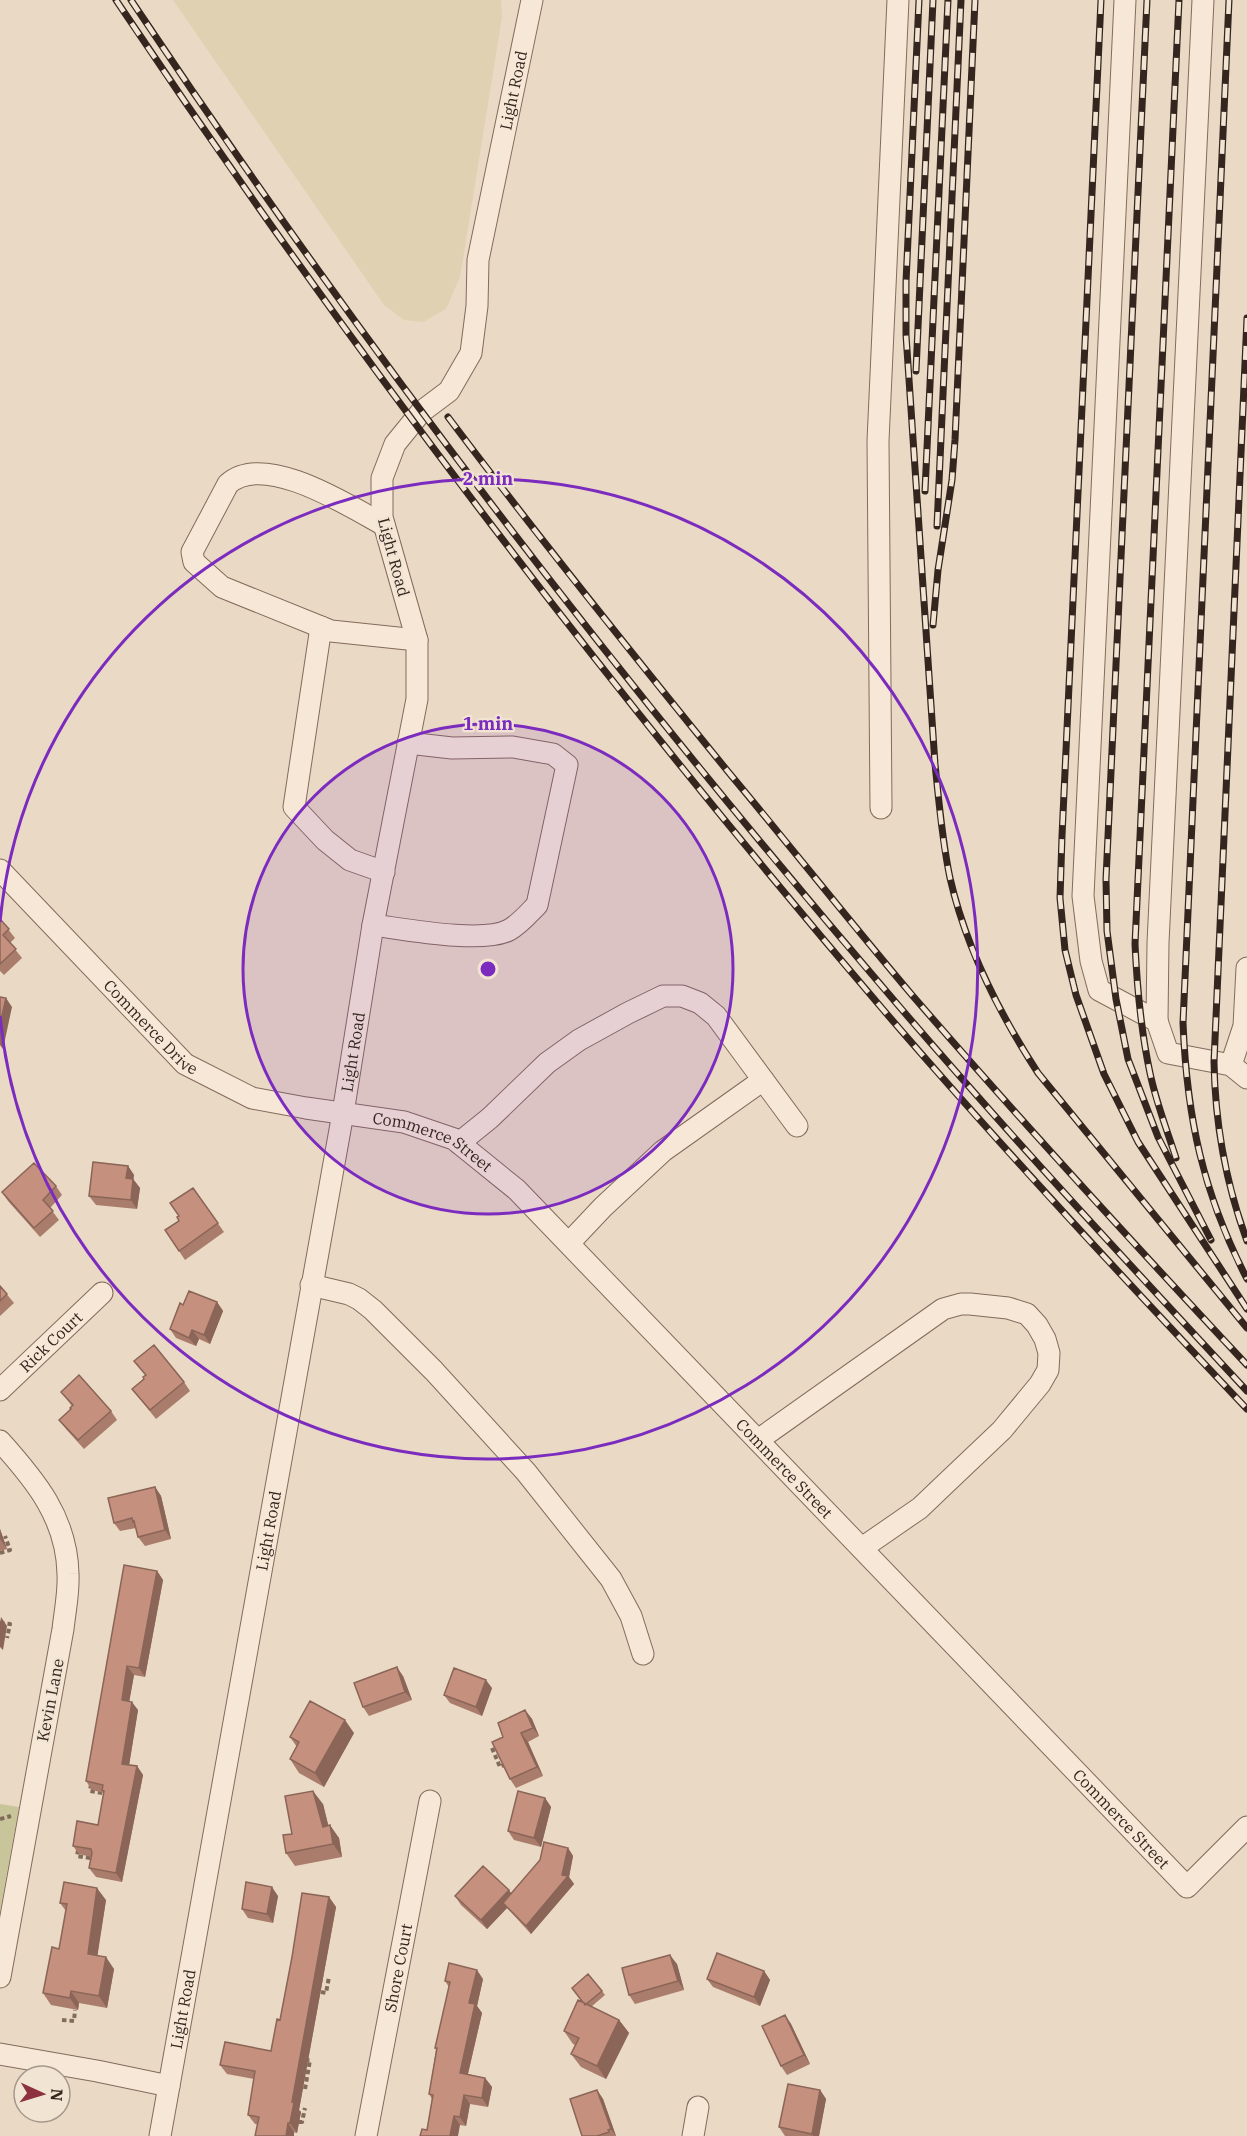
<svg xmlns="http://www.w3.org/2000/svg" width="1247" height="2136" font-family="'IBM Plex Serif',serif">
<rect width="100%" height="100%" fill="#ead9c4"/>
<!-- farmland -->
<path fill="#dfd1b2" d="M173 0H501L502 17 460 277 446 309 423 322 404 320 384 305Z"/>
<!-- green -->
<path fill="#c7c599" d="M0 1804 19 1807 0 1911Z"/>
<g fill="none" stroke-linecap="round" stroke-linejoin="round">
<!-- minor casing -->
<g stroke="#836b5c" stroke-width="23">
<g id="minor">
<path d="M1125 0 1083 896 1091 961 1099 990 1157 1021 1168 1053 1231 1065 1247 1078"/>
<path d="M384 525C349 506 264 451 228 484L192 552 194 562 222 587 321 627 331 631 417 640"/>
<path d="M321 627 294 807 325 840 350 860 384 872"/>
<path d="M881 808 878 441 898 0"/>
<path id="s1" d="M0 870 185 1064 252 1098 306 1108 404 1122 454 1139 517 1190 1187 1887 1247 1827"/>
<path d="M373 925C404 929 483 944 509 930 520 924 528 914 537 905L567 765 553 754 513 747 452 748 408 743"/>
<path d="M1157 1021 1158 943 1203 0"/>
<path d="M1231 1065 1244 1026 1247 968"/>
<path d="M459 1143 490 1118 547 1063 579 1040 628 1013 663 996H682L700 1003 716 1016 797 1126"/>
<path d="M569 1243 603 1207 663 1151 763 1080"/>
<path d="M311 1285 349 1294 359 1299 373 1310 434 1371 526 1472 611 1579 631 1616 643 1654"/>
<path id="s2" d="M0 1390 102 1293"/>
<path d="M758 1440 943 1309 961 1304H970L1008 1308 1027 1314 1037 1325 1045 1339 1049 1353 1048 1370 1040 1384 1002 1430 943 1486 920 1508 862 1548"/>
<path d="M0 1441C35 1480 67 1518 68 1574 69 1592 65 1611 63 1629L0 1977"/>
<path d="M0 2054 97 2071 169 2086"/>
<path id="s3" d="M160 2136 343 1113 373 925 417 699V640L382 517V478L395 444 421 412 449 391 471 353 477 306 478 260 532 0"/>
<path id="s4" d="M366 2136 430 1801"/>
<path d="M693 2136 698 2107"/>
</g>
</g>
<!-- path -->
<path stroke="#836b5c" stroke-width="4" stroke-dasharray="4.5 3" stroke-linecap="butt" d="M0 1553 10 1550 5 1536
M0 1623 10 1624 7 1638
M492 1748 500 1767 504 1765
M91 1784 90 1791 108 1794
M0 1819 11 1816
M78 1850 77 1856 96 1859
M321 1992 326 1993 329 1977
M62 2020 74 2021 75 2010
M305 2089 310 2060H308
M299 2122H302L305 2108"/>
<!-- minor -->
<use href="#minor" stroke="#f6e7d6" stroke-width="21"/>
<!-- rail casing -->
<g stroke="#34261f" stroke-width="7">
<path id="rail" d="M116 0C352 353 610 690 886 1013 1002 1148 1124 1279 1247 1409
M131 0C365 351 623 685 898 1005 1011 1137 1129 1264 1247 1391
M919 0 906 282V335L935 764C939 802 942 840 950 878 966 948 999 1013 1038 1073L1247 1328
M1101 0 1062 836 1060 898 1065 950 1076 995 1104 1074 1138 1142 1247 1309
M1147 0 1106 879 1107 931 1116 999 1128 1059 1158 1137 1211 1240
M1229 0 1183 1023C1187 1119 1203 1193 1247 1279
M1247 318 1214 1062C1215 1122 1226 1184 1247 1241
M916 371 933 0
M448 417C539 538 634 656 730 774 791 847 850 922 912 995 1021 1121 1133 1243 1247 1365
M925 491 948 0
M937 526 961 0
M933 625 938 570 952 480 955 440 975 0
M1176 1158C1167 1130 1156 1102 1150 1073 1141 1031 1137 987 1135 944L1179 0"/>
</g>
<!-- rail -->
<use href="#rail" stroke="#f2e4d3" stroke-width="4.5" stroke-dasharray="14" stroke-linecap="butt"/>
</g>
<!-- wall -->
<path fill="#a97c6c" d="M0 919 15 938 10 943 22 958 4 975 0 971Z
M128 1166 134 1175 133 1179 140 1188 137 1209 96 1205 89 1196Z
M56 1186 62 1195 50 1208 59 1220 40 1237 8 1201 2 1192Z
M193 1188 224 1232 185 1260 165 1230 179 1221V1216Z
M0 1286 14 1303 0 1316Z
M217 1302 223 1311 210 1344 199 1339 196 1346 176 1338 170 1329 183 1305Z
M134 1361 184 1382 190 1391 156 1419 132 1389 144 1379 145 1375Z
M61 1392 111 1411 117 1420 84 1449 66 1429 59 1420 71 1409 72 1406Z
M155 1487 161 1496 171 1539 145 1546 138 1537 136 1528 120 1531 114 1523Z
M0 1529 7 1549 0 1551Z
M157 1571 163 1580 145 1677 134 1675 129 1701 138 1710 129 1765 137 1766 143 1775 122 1882 96 1877 89 1868 91 1857 79 1854 73 1846 98 1825 104 1793 92 1790 86 1781Z
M403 1676 412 1700 369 1716 363 1707Z
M492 1688 482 1716 450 1703 444 1695Z
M525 1710 532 1719 539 1736 528 1742 543 1776 516 1788 510 1779 503 1737Z
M354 1733 324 1787 299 1773 290 1759 297 1747 290 1737Z
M545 1798 551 1807 541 1847 514 1840 508 1831Z
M323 1804 328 1825 339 1838 342 1857 295 1866 286 1853 292 1834Z
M568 1848 573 1856 569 1877 574 1884 531 1934 507 1908 487 1929 461 1905 455 1896 511 1894Z
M278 1896 273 1923 248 1918 242 1909Z
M329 1897 336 1907 299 2110 301 2112 297 2133 255 2124 248 2115 254 2079 227 2074 220 2065 271 2051 280 2020Z
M106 1900 97 1956 114 1969 107 2008 79 2003 78 2010 51 2005 43 1993 59 1949 66 1911 60 1903Z
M677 1964 684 1990 635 2004 629 1995Z
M764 1971 770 1980 760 2006 713 1987 707 1979Z
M483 1979 477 2006 482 2013 468 2074 485 2078 492 2087 488 2107 470 2104 466 2126 460 2125 427 2130 432 2099 429 2094 436 2050 435 2048 449 1987 445 1981Z
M602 1991 605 1995 591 2007 619 2020 629 2033 606 2079 581 2067 571 2054 575 2045 573 2044 564 2031 583 2003Z
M785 2015 791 2024 810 2064 787 2075 781 2066Z
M597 2090 603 2099 616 2136H582Z
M820 2090 826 2099 819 2136H785L779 2127Z"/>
<!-- shaded-wall -->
<path fill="#8a6558" d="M6 998 12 1007 3 1049 0 1045V1024Z
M128 1166 134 1175 132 1187 126 1178Z
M133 1179 140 1188 137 1209 131 1200Z
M217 1302 223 1311 210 1344 204 1335Z
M192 1330 199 1339 196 1346 189 1338Z
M155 1487 161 1496 171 1539 165 1530Z
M0 1529 7 1549 0 1539Z
M157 1571 163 1580 145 1677 139 1668Z
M1 1617 7 1626 3 1650 0 1647V1623Z
M127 1666 134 1675 128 1709 122 1700Z
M397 1667 403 1676 412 1700 405 1692Z
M486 1680 492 1688 482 1716 476 1707Z
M132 1702 138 1710 128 1772 122 1764Z
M525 1710 532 1719 539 1736 533 1728Z
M345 1720 354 1733 324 1787 315 1773Z
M521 1733 528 1742 543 1776 537 1767Z
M137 1766 143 1775 122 1882 116 1873Z
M313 1791 323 1804 332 1840 323 1827Z
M545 1798 551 1807 541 1847 534 1838Z
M330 1825 339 1838 342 1857 333 1844Z
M568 1848 573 1856 569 1877 574 1884 531 1934 526 1926 562 1875Z
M272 1887 278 1896 273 1923 267 1914Z
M97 1888 106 1900 96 1965 88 1954Z
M509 1890 515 1899 503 1903 507 1908 487 1929 481 1920Z
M329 1897 336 1907 299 2110 301 2112 297 2133 290 2123 292 2102Z
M670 1955 677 1964 684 1990 678 1981Z
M106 1957 114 1969 107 2008 99 1996Z
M477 1970 483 1979 477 2006 482 2013 466 2082 460 2073 469 2003Z
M764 1971 770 1980 760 2006 754 1997Z
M71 1991 79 2003 78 2010 70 1998Z
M785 2015 791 2024 810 2064 804 2055Z
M619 2020 629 2033 606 2079 597 2066Z
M485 2078 492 2087 488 2107 482 2098Z
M597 2090 603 2099 616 2136 611 2129Z
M820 2090 826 2099 819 2136H813L812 2134Z
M464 2095 470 2104 466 2126 460 2117Z
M454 2116 460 2125 458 2136H450Z
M288 2123 294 2132V2136H286Z"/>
<!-- building -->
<path fill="#c5907d" stroke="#8a6558" stroke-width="1.5" d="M0 919 9 929 3 935 16 949 0 964Z
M0 997 6 998 0 1024Z
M93 1162 128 1166 126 1178 133 1179 131 1200 89 1196Z
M34 1163 56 1186 43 1200 53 1211 34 1228 2 1192Z
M193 1188 218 1223 179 1251 165 1230 179 1221 177 1217 179 1216 170 1203Z
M0 1286 7 1294 0 1301Z
M189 1291 217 1302 204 1335 192 1330 189 1338 170 1329 180 1303 183 1305Z
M154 1345 184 1382 150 1410 132 1389 144 1379 143 1377 146 1375 134 1361Z
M79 1375 111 1411 78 1440 59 1420 71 1409 70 1408 73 1405 61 1392Z
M155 1487 165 1530 138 1537 134 1521 133 1522 132 1518 114 1523 108 1498Z
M124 1565 157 1571 139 1668 127 1666 122 1700 132 1702 122 1764 137 1766 116 1873 89 1868 92 1853 91 1849 73 1846 77 1821 98 1825 104 1791 102 1790 103 1785 86 1781Z
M397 1667 405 1692 363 1707 354 1683Z
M454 1668 486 1680 476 1707 444 1695Z
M310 1701 345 1720 315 1773 290 1759 299 1742 290 1737Z
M525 1710 533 1728 521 1733 537 1767 510 1779 492 1742 503 1737 498 1723Z
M313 1791 323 1827 330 1825 333 1844 286 1853 283 1835 292 1834 285 1796Z
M518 1791 545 1798 534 1838 508 1831Z
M544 1842 568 1848 562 1875 568 1876 526 1926 503 1903 540 1860Z
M483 1866 509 1890 481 1920 455 1896Z
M64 1882 97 1888 88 1954 106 1957 99 1996 71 1991 70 1998 43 1993 52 1947 59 1949 67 1904 60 1903Z
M246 1882 272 1887 267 1914 242 1909Z
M302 1893 329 1897 292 2102 294 2103 290 2123H288L286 2136H255L259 2117 248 2115 255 2071 220 2065 225 2042 271 2051 277 2019 280 2020 292 1957Z
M717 1953 764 1971 754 1997 707 1979Z
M670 1955 678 1981 629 1995 622 1968Z
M449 1963 477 1970 469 2003 475 2004 460 2073 485 2078 482 2098 464 2095 460 2117 454 2116 450 2136H420L422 2129 427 2130 433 2095 429 2094 437 2048H435L450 1982 445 1981Z
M588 1974 602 1991 585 2005 572 1988Z
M578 2000 619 2020 597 2066 571 2054 579 2038 564 2031Z
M785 2015 804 2055 781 2066 762 2026Z
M788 2084 820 2090 812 2134 779 2127Z
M597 2090 611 2129 608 2130 609 2132 597 2136H582L570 2099Z"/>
<!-- distance rings -->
<circle cx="488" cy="969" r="245" fill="#7b2cbf" fill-opacity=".12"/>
<g fill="none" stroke="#7b2cbf" stroke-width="3">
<circle cx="488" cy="969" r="245"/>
<path d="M0 922A490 490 0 1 1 0 1016"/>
</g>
<g text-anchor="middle" stroke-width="4.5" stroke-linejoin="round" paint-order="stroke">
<!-- street labels -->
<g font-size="16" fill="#34261f" stroke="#f2e4d3">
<text dy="6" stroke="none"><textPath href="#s3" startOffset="2109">Light Road</textPath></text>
<text transform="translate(394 557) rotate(75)" y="6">Light Road</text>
<text dy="6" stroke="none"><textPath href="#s1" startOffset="218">Commerce Drive</textPath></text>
<text dy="6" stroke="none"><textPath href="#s3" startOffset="1101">Light Road</textPath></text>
<text dy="6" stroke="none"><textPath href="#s1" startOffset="531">Commerce Street</textPath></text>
<text dy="6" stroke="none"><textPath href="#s2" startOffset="70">Rick Court</textPath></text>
<text dy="6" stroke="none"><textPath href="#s1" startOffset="1017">Commerce Street</textPath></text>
<text dy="6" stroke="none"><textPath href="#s3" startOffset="615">Light Road</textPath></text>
<text transform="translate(50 1700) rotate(-79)" y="6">Kevin Lane</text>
<text dy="6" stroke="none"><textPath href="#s1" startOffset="1503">Commerce Street</textPath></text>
<text dy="6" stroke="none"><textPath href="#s4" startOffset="171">Shore Court</textPath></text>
<text dy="6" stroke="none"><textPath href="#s3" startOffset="129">Light Road</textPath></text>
</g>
</g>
<circle cx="488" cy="969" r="9" fill="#7b2cbf" stroke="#f2e4d3" stroke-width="3"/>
<g font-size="18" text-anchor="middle" font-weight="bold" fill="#7b2cbf" stroke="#f2e4d3" stroke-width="4.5" stroke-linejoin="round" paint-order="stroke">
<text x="488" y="485">2 min</text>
<text x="488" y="730">1 min</text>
</g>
<!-- north arrow -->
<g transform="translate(42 2094) rotate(94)"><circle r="28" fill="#f2e4d3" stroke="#a6988b" stroke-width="1.5"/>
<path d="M0-4.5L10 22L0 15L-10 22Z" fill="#8d3140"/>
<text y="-9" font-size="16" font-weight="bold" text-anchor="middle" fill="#34261f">N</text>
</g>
</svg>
